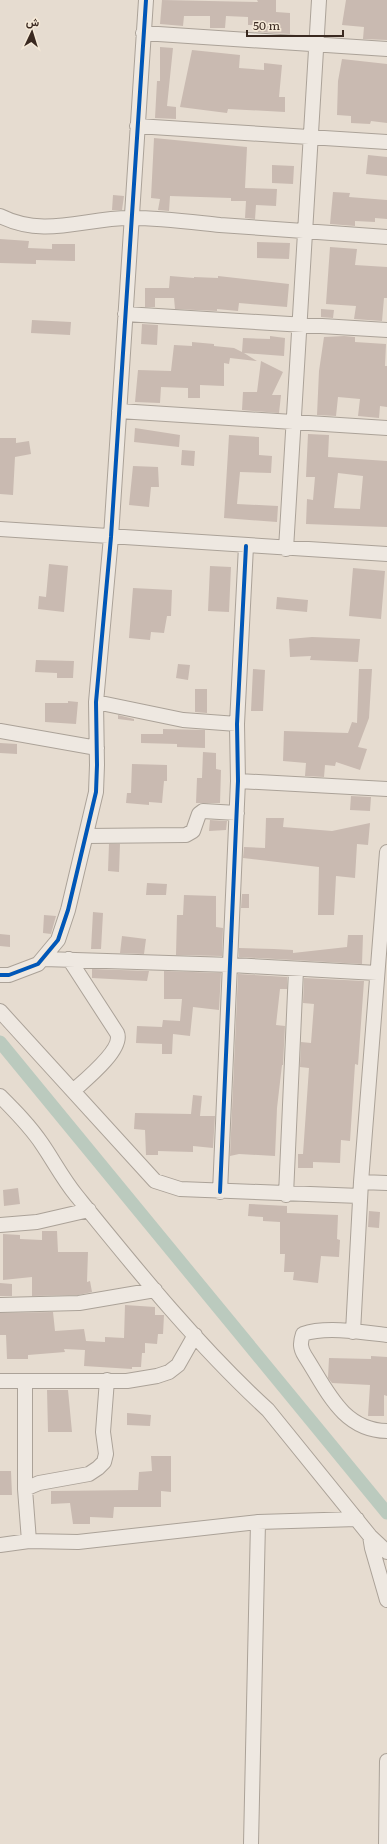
<svg xmlns="http://www.w3.org/2000/svg" width="387" height="1844" font-family="Literata,Vazirmatn,serif">
<rect width="100%" height="100%" fill="#e6dcd0"/>
<g fill="none" stroke-linecap="round" stroke-linejoin="round">
<!-- canal -->
<path stroke="#bbcabe" stroke-width="13" d="M0 1042 387 1513"/>
</g>
<!-- building -->
<path fill="#c9bab1" fill-rule="evenodd" d="M162 0 258 2 257 0H276V12L290 13V34L258 32 259 25H248V17L226 16 225 28H210V16H184L183 26 160 24Z
M346 0H387V40L363 39 364 27 342 25Z
M160 47 173 48 167 106 176 107V119L155 118 157 81H160Z
M192 50 240 55 239 68 264 70V63L282 65 279 97H285V112L228 109 227 113 180 107Z
M342 59 387 64V123L371 121 370 124 351 123V116L337 115 338 81Z
M154 138 247 147 245 188 277 189 276 206 256 205 255 219 245 218 246 201H231V198L170 196 169 211 158 210 160 199 151 198Z
M368 155 387 157V176L366 174Z
M272 165 294 166 293 184 272 183Z
M333 192 350 193 349 197 387 200V219L375 218V222L355 221V226L330 224Z
M113 195 124 196 122 210H112Z
M0 239 29 241 28 248 52 249V244H75V261L36 260V264L0 263Z
M257 242 290 243 289 259 257 258Z
M330 247 357 249 355 265 387 267V298H384L382 321 354 319 356 306 326 304Z
M170 276 194 278V277L218 278V276L289 284 287 307 239 303 238 311 217 309V311L175 309 174 298H155V307H145V288H169Z
M321 309 334 310 333 318 321 317Z
M32 320 71 322 70 335 31 333Z
M142 324 158 325 157 345 141 344Z
M270 336 285 338 284 356 244 353 257 361 230 358 229 364 224 363V386L200 385V398H188V388L161 387 160 403 135 402 138 370 171 371 174 345 192 346V342L214 344V346L234 348 242 352 243 338 270 339Z
M344 336 355 337V342L386 344 385 366H387V407L380 406 379 418 358 416 360 399 338 397 336 416 317 415 319 371 324 337Z
M261 361 283 372 272 395H281L279 413 242 410 243 392H257Z
M135 428 180 435 179 447 134 442Z
M308 434 329 435 328 457 387 461V527L306 524 307 499 313 500 315 477H306ZM338 473 363 476 360 509 334 508Z
M229 435 259 437V455L272 456 271 473 240 472 237 504 278 506 277 522 224 518Z
M0 438H16V443L29 441 31 454 15 457 13 495 0 494Z
M182 450 195 451 194 466 181 465Z
M133 466 158 467 159 487H151L149 507 129 505Z
M49 564 68 566 64 612 38 609 39 596 46 597Z
M210 566 231 567 229 612 208 611Z
M353 568 385 571 381 619 349 616Z
M133 588 172 590 171 616H167L164 633 151 632 150 640 129 638Z
M277 597 308 600 307 612 276 609Z
M312 637 360 639 358 662 310 660 311 656 290 657 289 639Z
M36 660 74 661 73 678H57V673L35 672Z
M178 664 190 665 188 680 176 678Z
M253 669 265 670 263 711H251Z
M359 669H372L369 718 358 747 367 749 360 770 336 762 335 766 325 765 324 777 305 776 306 763 283 761 284 731 348 733 352 722 357 723Z
M195 689H207V713L195 712Z
M68 701 78 702 76 724 45 722V703H68Z
M118 715 134 719V721L118 719Z
M163 729 205 730V748L177 747V744L141 743V734H163Z
M0 743 17 744V754L0 753Z
M203 752 216 753V769L221 770 220 803H196L197 778H202Z
M132 764 167 765V781H164L162 803 149 802V805L126 803 127 793H131Z
M351 796 371 797 370 811 350 810Z
M266 818H284L283 827 332 831 370 823 368 845 357 844 355 878 336 876 334 915H318L319 867 243 858 244 847 265 848Z
M210 820 227 821 226 830 209 831Z
M109 844H120L119 872 108 871Z
M147 883 167 884 166 895H146Z
M242 894H249V908H241Z
M184 895 216 896V927L223 928 222 956 176 955 177 915H183Z
M93 912 103 913 101 949H91Z
M44 915 56 916 51 934 43 933Z
M0 934 10 935V947L0 946Z
M348 935H363L362 964 239 957V948L274 949 293 950V953L347 947Z
M122 936 146 939 144 954 120 953Z
M92 969 149 971 147 981 92 978Z
M164 971 221 973 219 1010 193 1007 190 1036 173 1034 172 1054H162V1044L136 1043 137 1026 162 1027 163 1020 180 1021 182 999H164Z
M238 974 287 977V989H280L276 1025 285 1026 283 1065H282L277 1108 275 1156 239 1154 230 1156Z
M304 978 364 981 358 1065 355 1064 350 1141 341 1140 340 1163 313 1162V1168H298V1154H303L309 1068 300 1067 301 1042 311 1043 314 1004 303 1003Z
M193 1095 202 1096 200 1116H215L213 1148 193 1146V1152L158 1151V1155H146L145 1130 134 1129 135 1113 191 1114Z
M18 1188 20 1204 4 1206 3 1190Z
M249 1204 287 1206V1213L338 1215 337 1239 340 1240 339 1257 321 1256 318 1283 293 1280 294 1272H284L285 1254H280V1222L263 1221V1217L248 1216Z
M369 1211 380 1212 379 1228 368 1227Z
M42 1231H57L58 1252H88L87 1282 90 1281 92 1292 78 1295 32 1296V1277L3 1280V1234L20 1235V1239L42 1240Z
M0 1283 12 1284V1296H0Z
M125 1305 155 1307V1315H164L163 1334H158L157 1344 145 1343V1353H142L141 1367H132V1369L84 1366 85 1350 64 1349 65 1352 28 1355V1359H7L6 1335H0V1313L53 1312 55 1331 84 1329 86 1341 105 1342V1337L124 1338Z
M371 1356 387 1357V1396L384 1395V1416H368L370 1385 332 1383 328 1378 329 1358 371 1359Z
M47 1390H68L72 1432H48Z
M127 1413 151 1415 150 1426 127 1425Z
M151 1456H171V1492L161 1491V1507H114L113 1518 90 1517V1524H73L70 1503 51 1504V1491L138 1490 139 1472 152 1471Z
M0 1471H11L12 1495H0Z"/>
<g fill="none" stroke-linecap="round" stroke-linejoin="round">
<!-- minor casing -->
<g stroke="#aba298" stroke-width="16">
<path id="minor" d="M143 33 387 49
M137 126 387 142
M0 216C46 239 86 217 132 218 161 218 191 222 220 225 276 229 331 233 387 237
M125 314 387 330
M119 411 387 428
M0 529 387 554
M286 549 319 0
M96 702 183 720 237 724
M0 731 97 748
M238 781 387 789
M87 836 186 835 193 831 199 814 203 811 237 813
M44 959 231 965 377 973
M69 959 117 1033C124 1049 84 1081 73 1091
M0 975H9L38 964 58 940 68 910 96 792 97 765 96 702 111 537 146 0
M0 1011 155 1181 180 1189 360 1196
M0 1096C15 1111 30 1126 42 1144 53 1160 63 1179 76 1195 136 1269 197 1345 268 1410L370 1536 387 1552
M361 1182 387 1183
M220 1192 238 781 237 724 246 546
M286 1195 296 970
M0 1225 37 1222 89 1210
M0 1305 79 1303 155 1290
M353 1332 361 1182 387 852
M387 1335C363 1332 325 1326 303 1334 300 1343 300 1348 305 1356 327 1390 342 1430 387 1431
M0 1381H127L157 1376 169 1372 178 1365 195 1335
M25 1381V1489L29 1541
M25 1489 39 1483 89 1474 98 1468 104 1462 106 1454 103 1432 107 1380
M370 1536 372 1548 387 1600
M0 1545 29 1541 78 1542 258 1522 357 1519
M251 1844 258 1522
M386 1844 387 1761"/>
</g>
<!-- minor -->
<use href="#minor" stroke="#eee8e1" stroke-width="14"/>
<!-- cycleway casing -->
<g stroke="#f5e9d7" stroke-width="6">
<path id="cycleway" d="M0 975H9L38 964 58 940 68 910 96 792 97 765 96 702 111 537 146 0
M220 1192 238 781 237 724 246 546"/>
</g>
<!-- cycleway -->
<use href="#cycleway" stroke="#0057b8" stroke-width="4"/>
</g>
<!-- north arrow -->
<g transform="translate(32 32) rotate(4)" stroke="#f5e9d7" stroke-width="3" paint-order="stroke">
<path d="M0-3L7 15L0 10L-7 15Z" fill="#3a2920"/>
<text y="-6" font-size="11" font-weight="bold" text-anchor="middle" fill="#3a2920">ش</text>
</g>
<!-- scale -->
<path d="M247 30v6h96v-6" fill="none" stroke="#3a2920" stroke-width="2"/>
<text x="253" y="30" font-size="12" fill="#3a2920" stroke="#f5e9d7" stroke-width="3" paint-order="stroke">50 m</text>
</svg>
